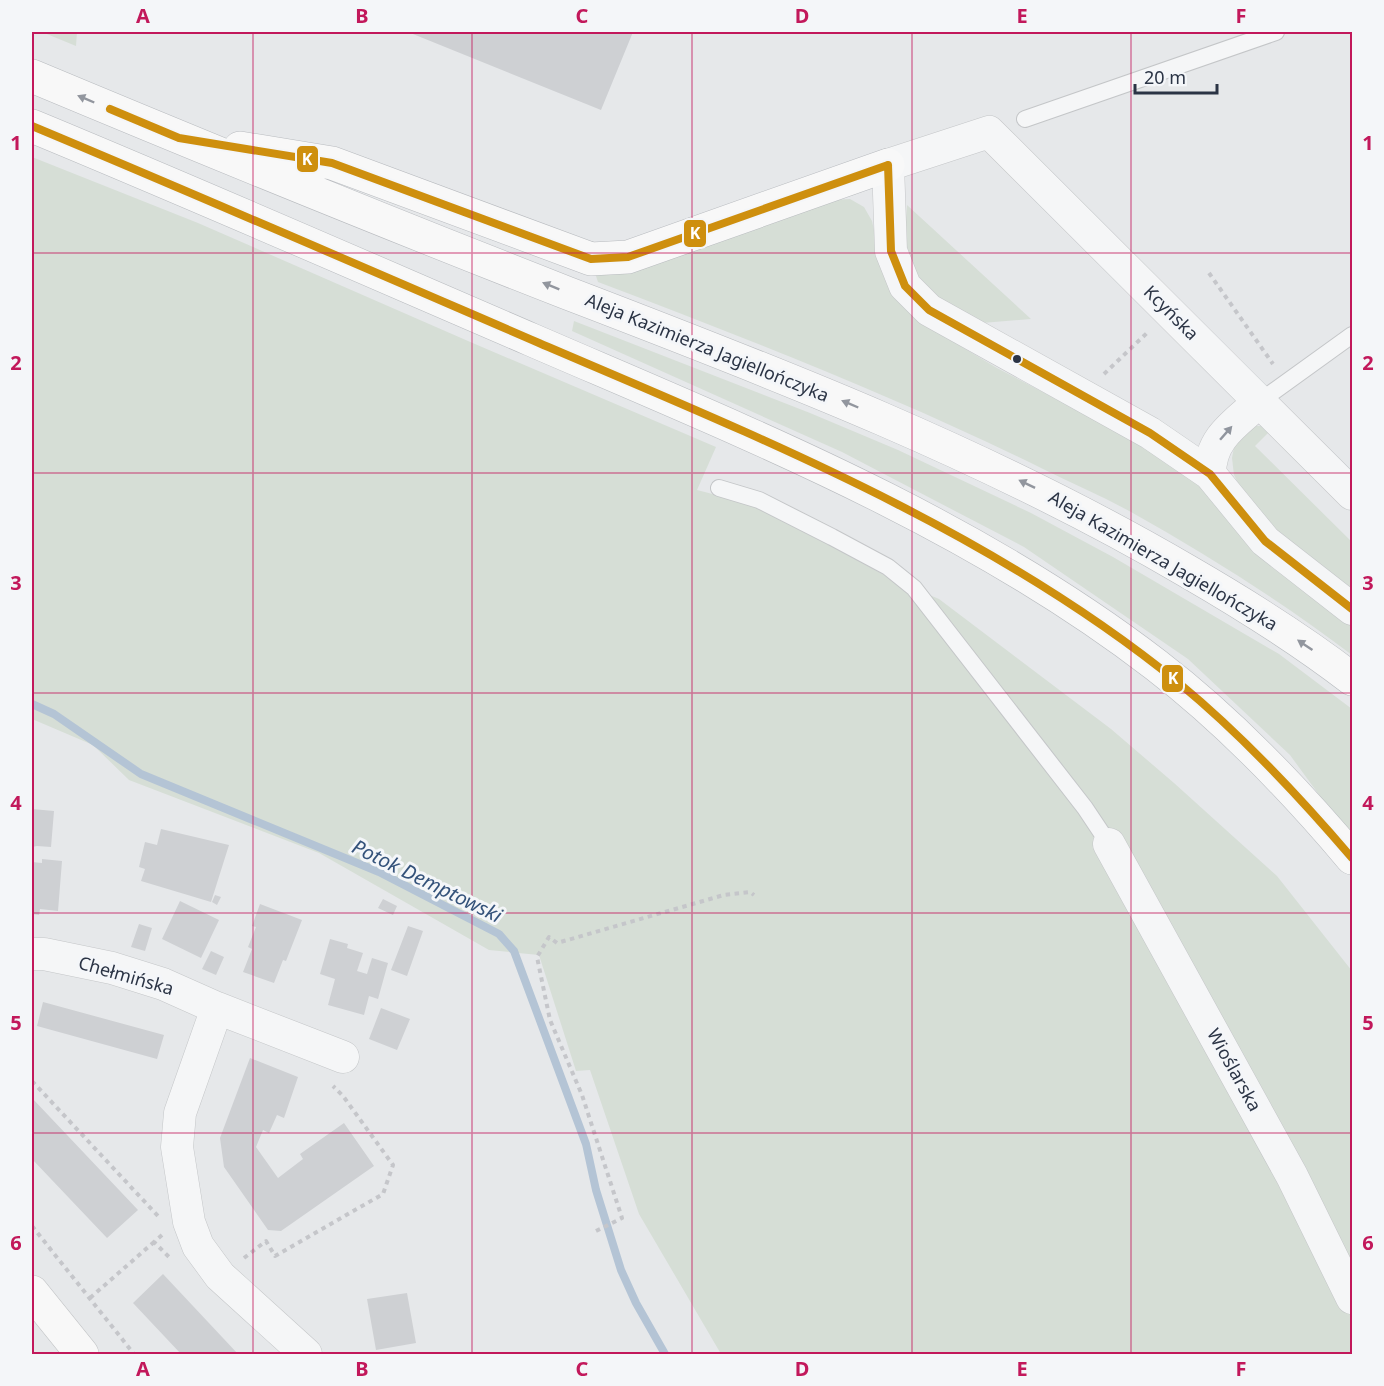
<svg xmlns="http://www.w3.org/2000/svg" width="1384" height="1386" font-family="'Noto Sans',sans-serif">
<rect width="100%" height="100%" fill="#e6e8ea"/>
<!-- green -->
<path fill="#d6ded6" d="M42 32H77L76 46Z
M32 157 198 223 468 341 716 447 697 490 763 507 891 579 939 599 1111 729 1174 783 1277 876 1352 971V1354H721L639 1214 590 1070 576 1071 539 955 489 950 319 853 129 780 93 745 32 719Z
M850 199 864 207 872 221 878 248 927 326 997 368 1169 458 1352 624V655C1282 602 1208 555 1131 512 1102 496 1071 483 1041 468 897 397 748 339 598 282L595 273 831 200Z
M907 205 1031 319 970 324 925 295 904 254Z
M574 321 810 413 898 450 1031 513 1113 557 1279 654 1352 709V840L1290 755 1188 659 1024 547 842 452 572 331Z
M1249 426H1263L1270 431 1255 446 1352 542V592L1270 529 1242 491 1234 475 1232 458 1235 442Z"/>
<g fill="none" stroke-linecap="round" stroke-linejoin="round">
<!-- stream -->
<path stroke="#b4c4d5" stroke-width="8" d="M32 704 54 714 141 774 379 872 499 934 514 951 586 1144 596 1190 621 1270 636 1303 665 1354"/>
</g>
<!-- building -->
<path fill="#ced0d3" d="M408 32H633L601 110Z
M32 809 54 811 51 847 37 846 32 847Z
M161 829 229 845 211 902 141 881 145 869 139 867 145 842 157 845Z
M42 859 62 861 58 911 40 909 39 915 32 914V862L42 863Z
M215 895 221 897 217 905 212 902Z
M383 899 397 906 393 915 378 908Z
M180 901 219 920 201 958 162 939Z
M260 904 302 920 286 961 283 960 274 983 243 972 252 949 248 947 256 927 252 926Z
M139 924 152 928 145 951 131 947Z
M408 926 423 931 407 976 391 970Z
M330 939 348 944 347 948 363 953 357 971 367 974 372 958 388 963 378 999 369 996 364 1015 328 1005 335 979 320 974Z
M211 951 224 957 216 975 202 969Z
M43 1002 164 1035 157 1059 37 1026Z
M381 1008 410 1019 397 1050 369 1039Z
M250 1058 298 1077 284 1118 277 1115 269 1133 263 1130 256 1147 278 1178 303 1159 300 1154 344 1123 374 1166 281 1231 268 1230 224 1167 220 1138Z
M32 1098 138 1210 107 1238 32 1159Z
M163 1274 238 1354H181L133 1303Z
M407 1293 416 1343 376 1350 367 1299Z"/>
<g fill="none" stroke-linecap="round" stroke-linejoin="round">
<!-- lane casing -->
<g stroke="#c4c6c8" stroke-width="18">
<path id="lane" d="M1025 119 1276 32
M1259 402 1352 335
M719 488 759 500 832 537 888 567 914 588 1085 808 1109 844"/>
</g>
<!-- street casing -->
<g stroke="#c4c6c8" stroke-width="33">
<path id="street" d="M1210 474C1210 438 1235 424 1259 402
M1352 494 989 132 888 165 891 251 905 286 929 310 1150 433 1210 474 1265 541 1352 609
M1109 844 1292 1176 1352 1298
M32 954H44L112 968 163 984 217 1008 343 1057
M217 1008 180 1113 177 1147 189 1222 198 1246 220 1276 306 1354"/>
</g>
<!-- secondary casing -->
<g stroke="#c4c6c8" stroke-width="34">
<path id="secondary" d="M32 1292 82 1354"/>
</g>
<!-- highway casing -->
<g stroke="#b8bbbf" stroke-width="34">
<path id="highway" d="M32 76C209 150 388 223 567 293 779 374 991 456 1187 571 1244 604 1300 639 1352 679
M32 126C199 195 365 268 532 340 747 433 969 521 1156 665 1229 721 1293 788 1352 858
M240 148 332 163 591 259 628 257 888 165"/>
</g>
<!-- path -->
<path stroke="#c5c6ca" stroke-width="4" stroke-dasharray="4.5 4.5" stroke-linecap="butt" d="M1209 273 1273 364
M1104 374 1149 331
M32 1081 158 1216
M32 1226 134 1354
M596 1231 622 1218 582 1095 550 1020 537 957 549 937 557 943 724 895 750 892 754 895
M162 1235 154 1242 169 1257
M244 1258 266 1241 275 1256 383 1194 393 1165 343 1096 333 1086
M90 1298 154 1242"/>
<!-- lane -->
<use href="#lane" stroke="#f5f6f7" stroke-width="16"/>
<!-- street -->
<use href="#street" stroke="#f5f6f7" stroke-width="32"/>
<!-- secondary -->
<use href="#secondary" stroke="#f8f8f8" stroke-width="33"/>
<!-- highway -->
<use href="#highway" stroke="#f8f8f8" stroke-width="33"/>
<!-- bus-1 casing -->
<g stroke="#f4f6f9" stroke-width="12">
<path id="bus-1" d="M110 109 179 138 332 163 591 259 628 257 888 165
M32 126C202 197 370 270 539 343 761 438 991 530 1180 684 1243 736 1299 796 1352 858
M888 165 891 251 905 286 929 310 1150 433 1210 474 1265 541 1352 609"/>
</g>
<!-- bus-1 -->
<use href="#bus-1" stroke="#ce8f0e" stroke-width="8"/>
</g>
<!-- one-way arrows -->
<defs><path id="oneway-solid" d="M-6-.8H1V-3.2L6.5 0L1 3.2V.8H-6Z" transform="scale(1.5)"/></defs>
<g fill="#92969e">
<use href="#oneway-solid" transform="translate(86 99) rotate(-157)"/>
<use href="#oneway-solid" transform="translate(551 286) rotate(-158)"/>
<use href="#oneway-solid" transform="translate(850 404) rotate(-157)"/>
<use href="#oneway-solid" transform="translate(1027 484) rotate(-154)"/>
<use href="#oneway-solid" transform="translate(1305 645) rotate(-146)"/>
</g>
<use fill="#90959e" href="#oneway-solid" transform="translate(1226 433) rotate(-49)"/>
<!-- grid -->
<path fill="none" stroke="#c2185b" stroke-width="1.5" stroke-opacity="0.55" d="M253 32V1354M472 32V1354M692 32V1354M912 32V1354M1131 32V1354M32 253H1352M32 473H1352M32 693H1352M32 913H1352M32 1133H1352"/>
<!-- markers -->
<circle fill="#2b3445" stroke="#f4f6f9" stroke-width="2" cx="1017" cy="359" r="5"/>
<g text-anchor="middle" stroke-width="6" stroke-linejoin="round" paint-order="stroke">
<!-- street labels -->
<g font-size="18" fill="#2b3445" stroke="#f4f6f9">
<text transform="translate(1171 313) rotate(45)" y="6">Kcyńska</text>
<text transform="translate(707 348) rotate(22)" y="6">Aleja Kazimierza Jagiellończyka</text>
<text transform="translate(1163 561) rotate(30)" y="6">Aleja Kazimierza Jagiellończyka</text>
<text transform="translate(126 976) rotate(16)" y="6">Chełmińska</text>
<text transform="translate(1234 1070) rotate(61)" y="6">Wioślarska</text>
</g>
<!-- water labels -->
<g font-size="20" font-style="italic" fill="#34527a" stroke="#f4f6f9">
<text transform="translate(427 881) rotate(26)" y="7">Potok Demptowski</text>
</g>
</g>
<g stroke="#f4f6f9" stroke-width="2">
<rect x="296" y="145" width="23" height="28" rx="6" fill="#ce8f0e"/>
<rect x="683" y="219" width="24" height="29" rx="6" fill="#ce8f0e"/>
<rect x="1161" y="664" width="23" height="29" rx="6" fill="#ce8f0e"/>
</g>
<g font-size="16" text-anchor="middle" font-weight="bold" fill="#fff">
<text x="307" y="165">K</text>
<text x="695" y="239">K</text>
<text x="1173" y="684">K</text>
</g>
<!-- border -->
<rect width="1384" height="1386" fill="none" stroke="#f4f6f9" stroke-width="66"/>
<!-- scale -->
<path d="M1135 84v9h82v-9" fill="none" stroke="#2b3445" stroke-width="3"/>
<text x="1144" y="84" font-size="18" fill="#2b3445" stroke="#f4f6f9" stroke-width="4.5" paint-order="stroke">20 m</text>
<rect x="33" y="33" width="1318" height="1320" fill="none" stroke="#c2185b" stroke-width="2"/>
<g font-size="20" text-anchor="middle" font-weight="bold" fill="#c2185b">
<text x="143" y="23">A</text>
<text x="362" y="23">B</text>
<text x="582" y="23">C</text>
<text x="802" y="23">D</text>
<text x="1022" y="23">E</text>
<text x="1241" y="23">F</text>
<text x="16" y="150">1</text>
<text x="1368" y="150">1</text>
<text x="16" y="370">2</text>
<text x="1368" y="370">2</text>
<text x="16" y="590">3</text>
<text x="1368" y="590">3</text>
<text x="16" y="810">4</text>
<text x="1368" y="810">4</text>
<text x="16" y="1030">5</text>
<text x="1368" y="1030">5</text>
<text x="16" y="1250">6</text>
<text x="1368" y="1250">6</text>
<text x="143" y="1376">A</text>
<text x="362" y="1376">B</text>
<text x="582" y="1376">C</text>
<text x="802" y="1376">D</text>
<text x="1022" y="1376">E</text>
<text x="1241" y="1376">F</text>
</g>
</svg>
